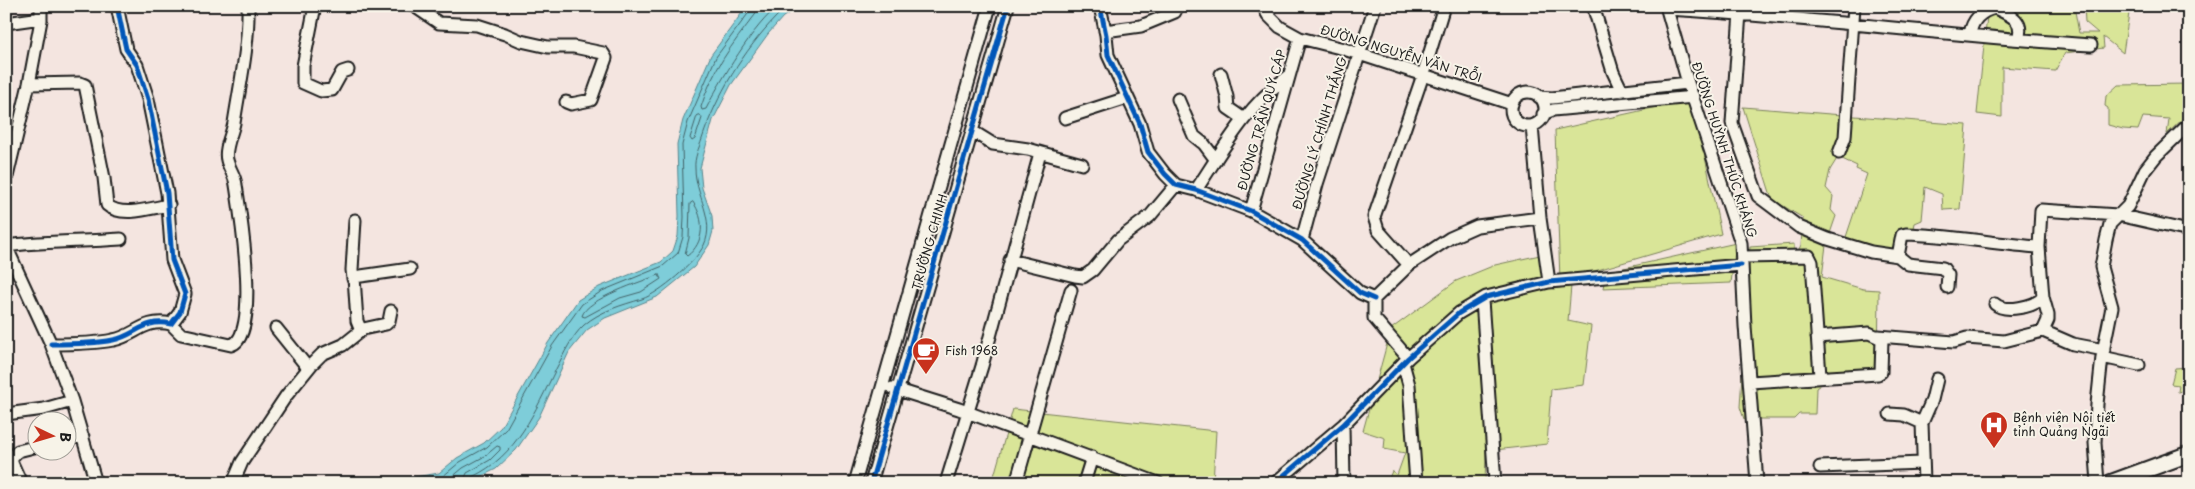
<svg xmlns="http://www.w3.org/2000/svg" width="2195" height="489" font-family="'Playpen Sans',sans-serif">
<rect width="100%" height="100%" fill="#f4e5e0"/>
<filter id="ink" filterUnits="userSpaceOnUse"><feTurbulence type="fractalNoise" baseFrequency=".02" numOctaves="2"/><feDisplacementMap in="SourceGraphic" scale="10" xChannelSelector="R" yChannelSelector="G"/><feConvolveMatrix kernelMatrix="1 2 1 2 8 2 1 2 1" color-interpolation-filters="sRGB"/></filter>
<g filter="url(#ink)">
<!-- green -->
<path fill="#d9e598" stroke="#7a805a" d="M1988 6H2074L2079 33H2098L2085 22 2084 6H2140L2129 13 2123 53 2103 37 2104 48 2065 53 2055 71 2002 67V117L1977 114Z
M2189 84 2187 115 2167 134 2169 119 2143 117 2138 130 2123 129 2108 125V108L2105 106 2106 96 2118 85Z
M1693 99 1721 234 1560 281 1555 130Z
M1743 107 1967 125 1960 209 1943 210 1942 194 1925 187 1922 220 1915 223 1913 233 1896 257 1844 243 1867 174 1856 169 1857 166 1838 157 1830 170 1826 188 1833 196 1831 210 1836 216 1826 245 1822 277 1863 289 1879 290 1878 372 1823 383 1816 388 1815 414H1799L1794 419H1744L1740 407 1750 247 1794 244V251H1798L1801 245 1803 218 1772 199Z
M1736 243 1731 283 1603 288 1606 272Z
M1540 255 1551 268 1553 289 1571 286 1568 321 1591 326 1584 385 1551 389 1547 444 1486 451 1485 483H1387L1392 471 1397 475 1405 453 1384 449 1385 438 1363 431 1391 329 1456 281 1495 265Z
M2189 367V389L2178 392 2179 385 2171 384 2175 368Z
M1013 409 1216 431 1213 483H992Z"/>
<!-- water -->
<path fill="#7ecdd9" stroke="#57868d" d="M747 6H800L783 17 768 34 731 85 713 120 700 168 702 188 712 216 713 231 709 245 694 267 657 297 605 318 587 330 569 352 539 417 516 450 496 469 468 483H396L409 478 439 473 457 458 484 443 501 427 548 343 578 300 599 287 661 262 673 251 678 236 679 216 677 144 683 120 711 55Z"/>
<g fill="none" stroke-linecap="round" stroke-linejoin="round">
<!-- shore -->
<path stroke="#436368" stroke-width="1" d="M757 6 755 15C732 44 712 71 701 107L702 110 706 109C719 83 755 22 779 6
M700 115 702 118 695 139 692 141 690 138 697 116Z
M693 202C705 219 705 243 687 256L685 254 689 238 690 204Z
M659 275 661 279 641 292 620 298 585 317 582 316C586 299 643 281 659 275Z
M412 483 442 477 460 462 487 447 506 429 552 346 582 304 602 291 663 266 678 253 683 237 684 217 682 145 688 122 716 57 750 11 751 6
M445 483 463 468 485 456 497 446 500 447V450L490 460 467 473 463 483
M470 483 472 477C517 456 535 411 556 369 564 354 571 337 584 325 600 311 622 305 642 299 660 293 696 262 704 245 716 220 695 195 695 168 694 158 699 148 702 139 716 96 744 50 776 17 780 12 786 10 791 6"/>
<!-- minor casing -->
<g stroke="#1c1c1c" stroke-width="15">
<path id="minor" d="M315 6 303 66V83L321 91 332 90 342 72 348 70
M414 6 439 23 477 25 505 34 521 41 548 47H574L603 53 606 58 591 100 571 104 566 102
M1100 6 1106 35 1108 55 1140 124 1148 152 1165 174 1176 185 1196 190 1251 211 1302 240 1360 293 1374 299
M1263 6 1268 15 1280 27 1300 38 1344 49 1512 104
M1593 6 1613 72 1622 91
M1666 6 1688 83 1741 243 1745 326 1757 483
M1995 6V8C2010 15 2025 20 2018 39
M1667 9C1809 17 1950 36 2091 45
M1740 13 1732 123 1758 196 1799 227 1828 239 1871 252 1898 256 1908 264 1943 268 1948 275 1947 287
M6 23 41 18
M1105 31 1141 26 1175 12 1177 6
M1970 34C1972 20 1981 11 1995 8
M1221 74 1227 97 1228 108 1244 119
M29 84 80 83 85 85 104 178 107 205C121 218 152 208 169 205
M1511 109a17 17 0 1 1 34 0a17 17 0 1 1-34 0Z
M1539 97 1552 98 1688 83
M1178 99 1194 136 1204 144 1216 160
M1543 114 1553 110 1694 97
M1065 118 1127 98
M1532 126 1540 218 1549 282
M972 131 993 144 1028 149 1082 164
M1839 153 1845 137 1854 6
M6 181 29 84 41 20V6
M1196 190C1223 149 1248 104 1289 76
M1251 211 1300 38
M1302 240 1317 184 1375 6
M6 246 51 344 72 401 96 483
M6 246C44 241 82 242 121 239
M1898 256 1902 235 1906 234C1950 235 1995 244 2039 247
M1742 257 1809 256 1812 262 1820 376
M1010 260 1075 276 1083 277 1093 270 1118 240 1150 216 1176 185
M1409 265 1378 230 1374 217 1423 75 1444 6
M353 279 352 270 355 220
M1374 299 1409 265 1450 238 1477 226 1540 218
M1374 299V318L1408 358
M1482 300 1495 483
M1995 304C2005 313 2035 307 2043 297
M171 324 181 334 231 345C261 337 240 211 236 185 235 175 229 169 227 160 224 149 232 134 234 123 240 84 249 45 248 6
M276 328 308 368
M361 331 357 321 354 277 410 269
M2043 331 2048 320V315L2043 297 2039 247 2041 210 2118 215 2189 231
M1878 336 1954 342 1967 338 2004 341 2043 331 2073 344 2104 350
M51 344C71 344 93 344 113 340 136 336 143 318 171 324L180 312 185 294 172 260 167 193 148 99 137 65 126 49 117 6
M2102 357 2139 365
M1403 363 1409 385 1416 483
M1750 382 1878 374 1881 372 1882 339 1869 333 1817 337
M892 388 959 409 1158 483
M6 414 44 409 72 401
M1890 414 1904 415 1922 423
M1343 425 1344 483
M68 438 83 437
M1820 467 1922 463
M21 483 12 463V457L18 451 38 446
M233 483 242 462 286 396 312 364 322 354 343 345 363 329 386 324 389 321 391 311
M855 483 990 6
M871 483 1008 6
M946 483 982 366 1040 153
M1016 483 1071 290
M1084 483 1092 457
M1275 483 1343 425 1408 358 1459 313 1486 297 1549 282 1741 265
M1924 483 1922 423 1932 400 1937 379
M2098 483 2095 443 2097 404 2102 357 2112 307 2101 267 2106 240 2110 224 2128 206 2145 170 2156 156 2189 124"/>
</g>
<!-- major casing -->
<g stroke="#1c1c1c" stroke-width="19">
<path id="major" d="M2110 483 2189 454"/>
</g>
<!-- minor -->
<use href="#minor" stroke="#f7f3e8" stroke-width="11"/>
<!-- major -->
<use href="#major" stroke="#f7f3e8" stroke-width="15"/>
<!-- cycleway casing -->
<g stroke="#f7f3e8" stroke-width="8">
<path id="cycleway" d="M1100 6 1106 35 1108 55 1140 124 1148 152 1165 174 1176 185 1196 190 1251 211 1302 240 1360 293 1374 299
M51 344C71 344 93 344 113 340 136 336 143 318 171 324L180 312 185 294 172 260 167 193 148 99 137 65 126 49 117 6
M871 483 1008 6
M1275 483 1343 425 1408 358 1459 313 1486 297 1549 282 1741 265"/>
</g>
<!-- cycleway -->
<use href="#cycleway" stroke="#0057b8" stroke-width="5"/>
</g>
</g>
<!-- icons -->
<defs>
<g id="cafe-pin" transform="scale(1.4375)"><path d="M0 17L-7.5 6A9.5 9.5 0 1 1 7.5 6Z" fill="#c8321e" stroke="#f7f3e8"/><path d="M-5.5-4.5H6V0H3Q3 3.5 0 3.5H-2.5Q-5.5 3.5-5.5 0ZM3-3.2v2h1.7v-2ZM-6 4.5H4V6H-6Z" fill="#fff"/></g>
<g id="hospital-pin" transform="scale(1.4375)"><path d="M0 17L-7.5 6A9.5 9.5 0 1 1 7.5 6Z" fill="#c8321e" stroke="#f7f3e8"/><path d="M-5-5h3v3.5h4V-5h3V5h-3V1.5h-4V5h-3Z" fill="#fff"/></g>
</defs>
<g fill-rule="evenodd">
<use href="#cafe-pin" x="926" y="351"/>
<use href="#hospital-pin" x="1994" y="425"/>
</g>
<g text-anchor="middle" stroke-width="4" stroke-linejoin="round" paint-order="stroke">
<!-- street labels -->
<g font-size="12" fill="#1c1c1c" stroke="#f7f3e8">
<text transform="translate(1401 54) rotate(17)" y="4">ĐƯỜNG NGUYỄN VĂN TRỖI</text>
<text transform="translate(1262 120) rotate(-74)" y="4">ĐƯỜNG TRẦN QUÝ CÁP</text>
<text transform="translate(1320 133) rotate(-73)" y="4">ĐƯỜNG LÝ CHÍNH THẮNG</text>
<text transform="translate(1724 150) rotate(72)" y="4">ĐƯỜNG HUỲNH THÚC KHÁNG</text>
<text transform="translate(930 242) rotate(-74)" y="4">TRƯỜNG CHINH</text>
</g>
<!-- poi labels -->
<g font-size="12" fill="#1c1c1c" stroke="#f7f3e8" text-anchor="start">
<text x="945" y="355">Fish 1968</text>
<text x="2013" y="422">Bệnh viện Nội tiết<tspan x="2013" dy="14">tỉnh Quảng Ngãi</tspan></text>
</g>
</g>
<!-- margin -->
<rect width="2195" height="489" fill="none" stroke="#f7f3e8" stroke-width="25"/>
<rect x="12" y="12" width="2170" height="464" fill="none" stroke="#1c1c1c" stroke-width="2" filter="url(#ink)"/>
<!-- north arrow -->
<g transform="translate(52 436) rotate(95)"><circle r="24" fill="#f7f3e8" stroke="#9f9d96"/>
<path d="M0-4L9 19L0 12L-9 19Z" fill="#c8321e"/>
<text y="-8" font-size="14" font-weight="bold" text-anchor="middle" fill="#1c1c1c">B</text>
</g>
</svg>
